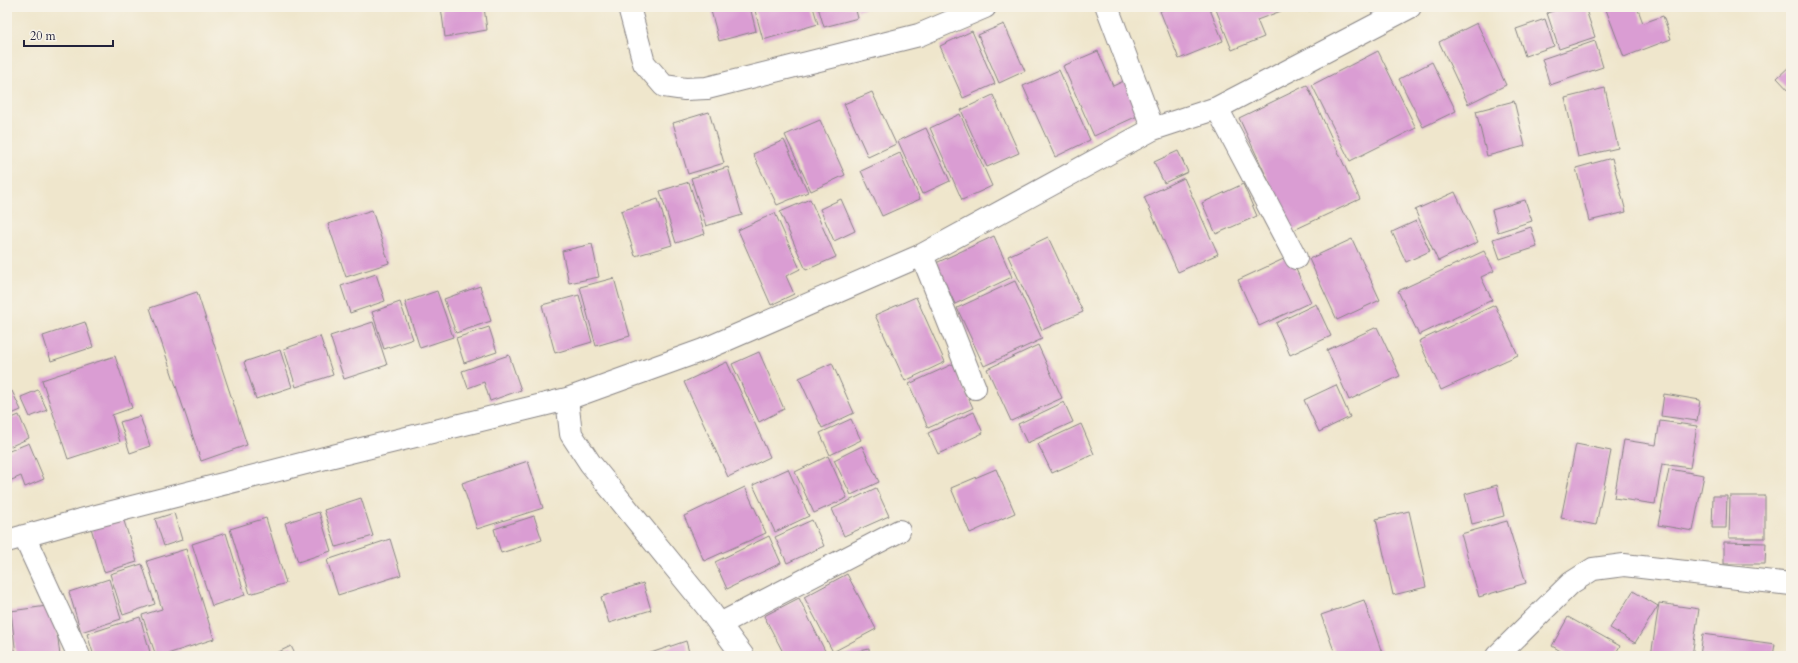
<svg xmlns="http://www.w3.org/2000/svg" width="1798" height="663" font-family="Cardo,serif">
<rect width="100%" height="100%" fill="#f7f3e8"/>
<filter id="ink" filterUnits="userSpaceOnUse"><feTurbulence type="fractalNoise" baseFrequency=".025" numOctaves="2"/><feDisplacementMap in="SourceGraphic" scale="8" xChannelSelector="R" yChannelSelector="G"/><feConvolveMatrix kernelMatrix="1 2 1 2 8 2 1 2 1" color-interpolation-filters="sRGB"/></filter>
<filter id="wash" filterUnits="userSpaceOnUse"><feTurbulence type="fractalNoise" baseFrequency=".012" numOctaves="4" result="noise"/><feDisplacementMap in="SourceGraphic" scale="16" xChannelSelector="R" yChannelSelector="G"/><feGaussianBlur stdDeviation="0.9" result="paint"/><feColorMatrix in="noise" values="0 0 0 0 0 0 0 0 0 0 0 0 0 0 0 0 0 1.4 0 .05"/><feComposite in="paint" operator="in"/></filter>
<g filter="url(#wash)">
<rect width="100%" height="100%" fill="#efe6cc"/>
<g id="blocks">
<!-- building -->
<path fill="#da9dd3" d="M441 7H484L487 30 445 37Z
M710 7H750L756 31 719 41Z
M754 7H813L818 24 763 40Z
M818 7H855L858 18 824 27Z
M857 7H870L858 11Z
M1170 7H1209L1223 41 1179 59 1160 11Z
M1215 7H1279L1281 11 1257 20 1264 37 1232 50Z
M1308 7H1318L1309 11Z
M1565 7H1585L1595 37 1559 49 1547 13Z
M1605 7H1637L1643 23 1663 16 1671 39 1624 57Z
M1545 19 1554 46 1525 56 1516 29Z
M1477 23 1506 85 1468 104 1439 42Z
M1004 24 1025 71 999 83 978 35Z
M972 31 995 84 963 98 940 46Z
M1595 41 1603 67 1550 85 1542 59Z
M1098 51 1113 86 1128 79 1144 113 1094 136 1063 66Z
M1378 51 1416 128 1350 161 1312 85Z
M1432 62 1456 111 1423 127 1399 79Z
M1791 65V93L1777 78Z
M1059 70 1090 140 1055 157 1023 86Z
M1307 85 1360 199 1292 231 1239 118Z
M1605 88 1618 148 1578 157 1565 98Z
M872 92 896 144 868 157 844 104Z
M993 95 1019 153 987 167 961 110Z
M1514 101 1525 146 1487 156 1476 111Z
M709 112 724 163 688 174 673 123Z
M960 114 992 186 962 200 930 128Z
M820 120 845 175 811 191 785 135Z
M926 128 950 181 922 194 898 141Z
M784 140 808 192 777 205 753 154Z
M1178 151 1188 172 1164 183 1154 162Z
M900 153 920 199 882 216 861 171Z
M1612 158 1626 212 1589 221 1576 168Z
M728 167 742 215 706 226 691 178Z
M1184 178 1218 254 1178 272 1144 197Z
M689 182 705 234 676 243 660 191Z
M1243 184 1257 216 1216 234 1202 203Z
M1455 192 1478 242 1438 261 1415 210Z
M658 199 672 245 635 256 621 211Z
M810 199 836 257 806 270 780 212Z
M841 199 855 231 834 241 820 209Z
M1525 200 1532 221 1498 232 1492 210Z
M372 210 389 263 346 277 328 224Z
M775 213 800 269 786 276 794 294 771 305 738 230Z
M1416 221 1430 251 1406 262 1392 232Z
M1531 227 1537 247 1500 259 1493 239Z
M994 236 1012 277 955 304 936 263Z
M1048 237 1083 312 1042 330 1008 256Z
M1352 239 1380 300 1337 320 1309 259Z
M592 244 599 277 569 283 562 251Z
M1484 251 1494 271 1481 277 1492 300 1419 335 1398 291Z
M1290 256 1311 302 1259 326 1238 280Z
M376 274 385 301 350 313 341 286Z
M614 278 630 336 596 346 580 287Z
M1015 281 1042 339 984 366 957 308Z
M480 286 491 321 456 333 444 299Z
M437 291 453 337 420 348 405 302Z
M197 292 247 445 201 461 150 308Z
M579 295 592 342 555 353 542 305Z
M916 297 945 362 905 381 875 315Z
M400 302 413 339 384 349 372 312Z
M1316 304 1331 336 1290 355 1276 323Z
M1495 305 1518 355 1441 390 1419 341Z
M85 322 93 347 51 361 43 336Z
M373 322 387 365 344 379 330 336Z
M489 327 497 352 464 363 456 338Z
M1377 327 1400 376 1349 400 1327 350Z
M320 336 333 375 296 387 284 349Z
M1038 345 1062 398 1011 421 987 369Z
M280 350 292 387 256 399 244 362Z
M759 352 784 409 759 422 732 364Z
M509 355 521 390 490 401 484 382 468 388 462 371Z
M115 356 132 408 112 415 120 442 68 459 42 380Z
M727 362 770 457 728 477 684 382Z
M832 363 854 413 822 428 799 378Z
M953 364 973 408 928 428 909 384Z
M1336 385 1350 417 1319 432 1304 400Z
M38 390 47 410 30 417 21 397Z
M12 391 21 410 7 416V393Z
M1664 394 1700 400 1697 421 1661 416Z
M1064 402 1073 422 1027 443 1018 424Z
M974 412 983 433 938 454 928 433Z
M19 415 29 438 7 448V420Z
M140 416 150 446 130 453 120 422Z
M851 419 861 440 830 455 820 433Z
M1660 421 1697 426 1690 468 1662 464 1655 504 1614 498 1624 440 1656 445Z
M1081 424 1094 454 1052 473 1038 444Z
M29 443 44 479 25 487 21 476 7 482V452Z
M1576 444 1611 451 1596 525 1561 518Z
M862 446 879 482 851 495 834 460Z
M828 456 847 498 814 513 795 472Z
M528 461 543 508 477 529 462 483Z
M788 469 809 516 775 532 753 485Z
M996 469 1015 513 970 533 951 488Z
M1669 469 1704 475 1693 531 1658 525Z
M1497 485 1504 516 1472 524 1465 494Z
M745 487 766 533 704 561 684 516Z
M876 488 889 516 844 536 832 509Z
M1713 496H1727L1726 528H1712Z
M1730 496H1765V538H1729Z
M361 498 373 536 336 547 324 510Z
M1409 511 1426 587 1393 595 1376 519Z
M319 512 331 551 298 562 285 523Z
M174 513 182 540 164 546 155 519Z
M534 516 542 540 501 553 494 529Z
M123 518 137 562 104 572 91 528Z
M266 518 286 583 250 594 230 529Z
M812 520 824 546 787 563 775 537Z
M1507 521 1526 583 1479 597 1461 534Z
M226 533 245 595 212 606 192 544Z
M769 536 781 563 727 589 715 562Z
M390 539 401 575 338 595 327 560Z
M1724 542 1766 543 1765 564H1724Z
M186 549 214 639 161 656H156L142 615 162 609 147 561Z
M142 564 155 604 123 615 110 574Z
M847 574 876 629 833 652 804 597Z
M109 579 121 619 81 632 69 592Z
M643 583 651 610 609 623 601 597Z
M1633 591 1658 606 1635 643 1610 628Z
M799 598 827 655 824 656H785L764 616Z
M1364 600 1383 656H1336L1321 615Z
M1659 603 1699 609 1692 656H1651Z
M54 605 60 656H16L11 611Z
M140 617 150 652 137 656H94L87 634Z
M1568 617 1620 646 1614 656H1569L1552 646Z
M7 620H8L13 656H7Z
M1703 634 1775 644 1773 656H1700Z
M686 641 690 656H642Z
M291 646 296 656H270Z
M869 649 870 656H838V655Z"/>
</g>
</g>
<g filter="url(#ink)">
<use href="#blocks" fill-opacity="0" stroke="#888484" stroke-width="1"/>
<g fill="none" stroke-linecap="round" stroke-linejoin="round">
<!-- minor casing -->
<g stroke="#888484" stroke-width="24">
<path id="minor" d="M629 7 644 63 664 86 685 89 707 88 919 35 985 7
M1107 7 1153 129
M1217 108 1296 258
M922 255 975 388
M24 536 79 656
M7 541 81 520 325 458 567 399
M720 624 899 531
M743 656 707 607 590 463 571 434 567 399 703 350 922 255 1153 129 1217 108 1410 7
M1497 656 1571 583 1593 569 1624 565 1791 584"/>
</g>
<!-- minor -->
<use href="#minor" stroke="#fff" stroke-width="22"/>
</g>
</g>
<!-- margin -->
<rect width="1798" height="663" fill="none" stroke="#f7f3e8" stroke-width="24"/>
<!-- scale -->
<path d="M24 40v6h89v-6" fill="none" stroke="#22223b" stroke-width="2"/>
<text x="30" y="40" font-size="12" fill="#22223b" stroke="#f7f3e8" stroke-width="3" paint-order="stroke">20 m</text>
</svg>
